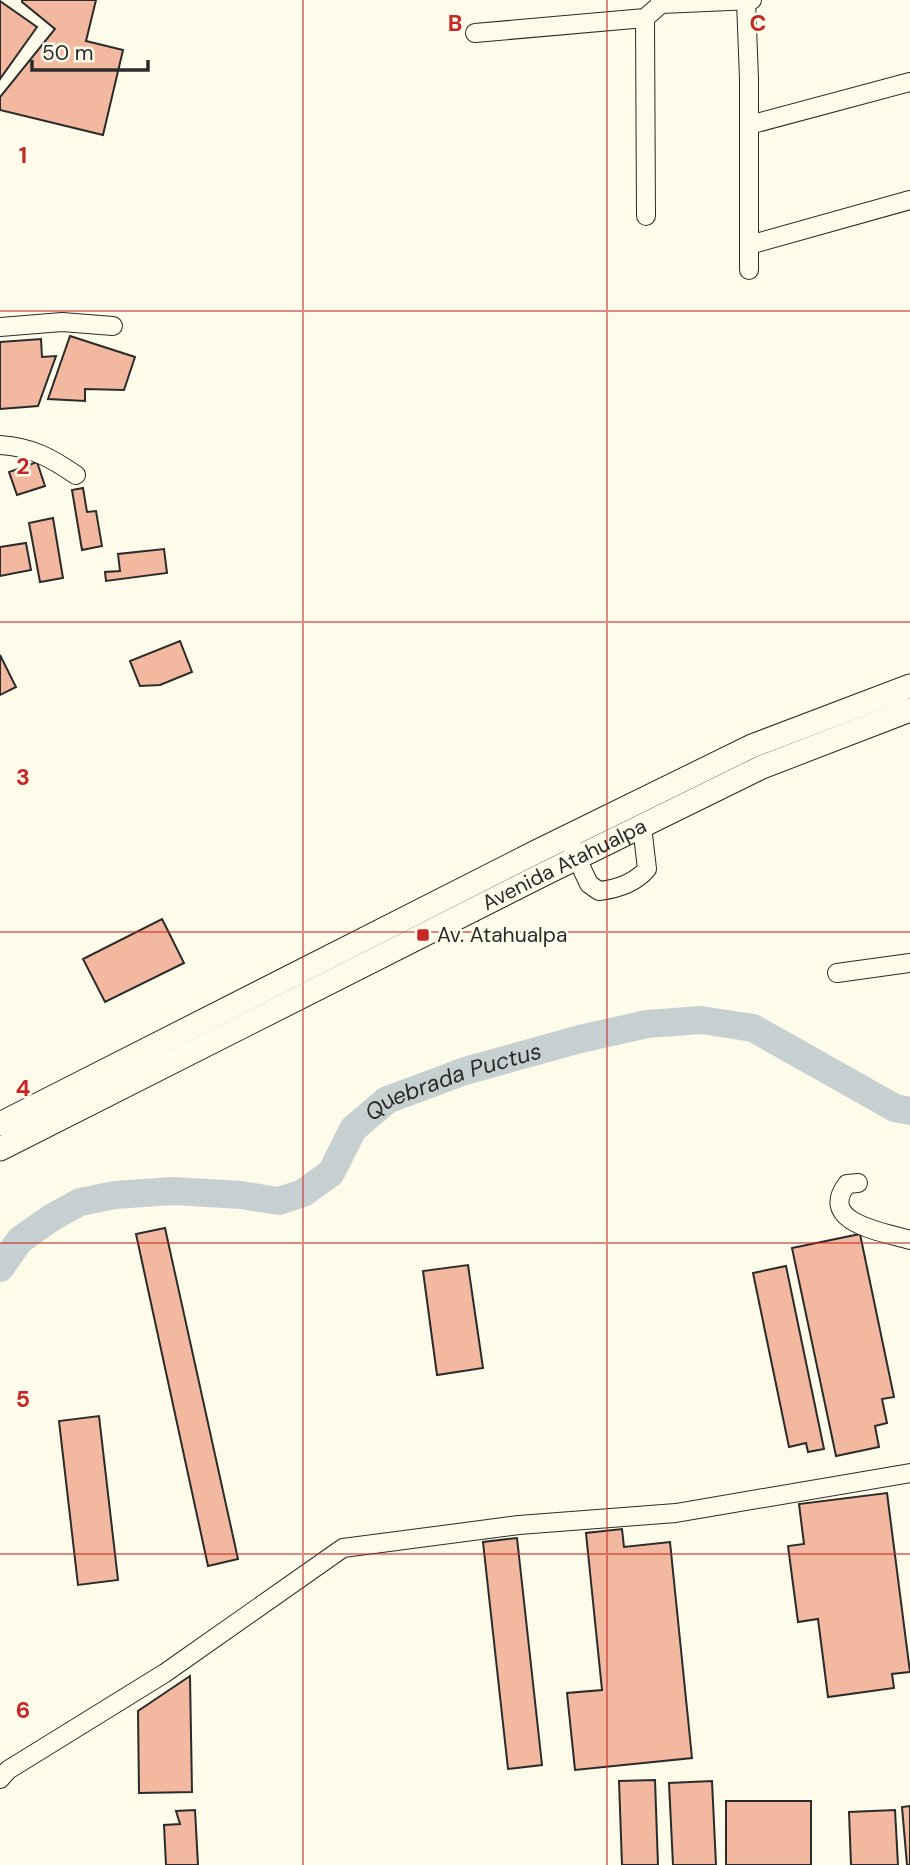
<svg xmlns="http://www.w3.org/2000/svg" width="910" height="1865" font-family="'DM Sans',sans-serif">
<rect width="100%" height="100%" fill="#fdfbea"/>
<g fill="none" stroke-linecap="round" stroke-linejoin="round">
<!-- river -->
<path stroke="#c7d0d0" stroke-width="28" id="s1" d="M0 1268 20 1240 51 1218 80 1202 115 1195 173 1191 241 1195 279 1201 303 1193 331 1173 353 1129 387 1100 465 1071 580 1039 647 1024 701 1020 753 1028 895 1108 910 1111"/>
</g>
<!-- building -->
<path fill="#f2b8a0" stroke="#2b2b2b" stroke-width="2" d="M22 0H96L86 41 123 50 103 135 0 110V97L55 29 22 2Z
M0 1 37 27 0 79Z
M70 336 135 357 124 390 85 389V401L48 399Z
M41 339 42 357 56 356 38 406 0 409V342Z
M37 462 45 486 17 495 9 472Z
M83 488 87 512 96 511 102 546 82 550 72 490Z
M53 518 63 578 40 582 29 523Z
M26 543 31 570 0 576V547Z
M164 549 167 573 106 581 105 572 120 571 118 554Z
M180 641 192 672 160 685 140 686 130 661Z
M0 655 16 687 0 695Z
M162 919 184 963 105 1002 83 959Z
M165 1228 238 1559 208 1566 136 1234Z
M860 1234 894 1397 882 1399 887 1423 875 1426 879 1447 836 1456 792 1248Z
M468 1265 483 1368 437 1375 423 1271Z
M786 1266 824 1449 808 1452 806 1443 789 1447 753 1273Z
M99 1416 118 1580 78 1585 59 1421Z
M887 1493 910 1672 892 1674 894 1688 828 1697 818 1619 798 1622 788 1546 804 1544 799 1504Z
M622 1529 624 1547 670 1542 692 1758 575 1770 567 1693 602 1690 586 1533Z
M517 1538 542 1765 508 1769 483 1542Z
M190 1676 192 1792 139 1793 138 1711Z
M655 1780 658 1865H622L619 1781Z
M712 1781 716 1865H673L669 1783Z
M726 1801H811V1865H726Z
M910 1806V1865H907L902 1807Z
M195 1810 198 1865H166L164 1825 180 1824 176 1811Z
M895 1810 898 1865H851L849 1812Z"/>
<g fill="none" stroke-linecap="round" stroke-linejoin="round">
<!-- minor casing -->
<g stroke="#2b2b2b" stroke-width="20">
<path id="minor" d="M746 1 749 79V270
M661 4 752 0
M475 33 645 18
M749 125 910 82
M646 216 645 18 661 4 660 0
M749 245 910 200
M0 327 62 322 113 326
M0 445C32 447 51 458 76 475
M567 837 589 884 599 891C617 889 635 883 647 869L642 826
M837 973 910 963
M858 1183 847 1184C817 1223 884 1232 910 1240
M0 1779 8 1770 165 1673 343 1548 519 1525 676 1513 910 1473"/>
</g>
<!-- major casing -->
<g stroke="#2b2b2b" stroke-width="25">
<g id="major">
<path d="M0 1124 534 853 752 746 910 686"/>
<path id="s2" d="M0 1149 544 874 762 767 910 710"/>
</g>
</g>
<!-- minor -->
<use href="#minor" stroke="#fdfbea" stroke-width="18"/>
<!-- major -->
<use href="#major" stroke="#fdfbea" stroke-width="23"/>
</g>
<!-- grid -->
<path fill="none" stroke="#c62828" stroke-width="2" stroke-opacity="0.55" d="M303 0V1865M607 0V1865M0 311H910M0 622H910M0 932H910M0 1243H910M0 1554H910"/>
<!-- markers -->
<rect fill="#c62828" stroke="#fdfbea" stroke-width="2.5" x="416" y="928" width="14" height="14" rx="3.5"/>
<g text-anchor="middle" stroke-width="5" stroke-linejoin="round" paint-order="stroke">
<!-- street labels -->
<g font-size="21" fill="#2b2b2b" stroke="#fdfbea">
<text dy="7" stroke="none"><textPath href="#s2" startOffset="632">Avenida Atahualpa</textPath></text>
</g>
<!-- poi labels -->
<g font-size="21" fill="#2b2b2b" stroke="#fdfbea" text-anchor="start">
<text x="437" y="942">Av. Atahualpa</text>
</g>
<!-- water labels -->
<g font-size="23" font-style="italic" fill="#2b2b2b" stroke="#fdfbea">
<text dy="8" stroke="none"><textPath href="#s1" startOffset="528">Quebrada Puctus</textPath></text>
</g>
</g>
<g font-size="23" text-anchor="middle" font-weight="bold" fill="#c62828" stroke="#fdfbea" stroke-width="5" stroke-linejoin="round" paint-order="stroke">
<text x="455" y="31">B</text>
<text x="758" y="31">C</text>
<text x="23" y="163">1</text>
<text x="23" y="474">2</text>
<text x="23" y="785">3</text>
<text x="23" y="1096">4</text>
<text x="23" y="1407">5</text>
<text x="23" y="1718">6</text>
</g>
<!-- scale -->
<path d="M32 60v10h116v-10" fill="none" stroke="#2b2b2b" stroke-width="3.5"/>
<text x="42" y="60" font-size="21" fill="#2b2b2b" stroke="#fdfbea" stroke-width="5" paint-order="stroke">50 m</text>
</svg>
